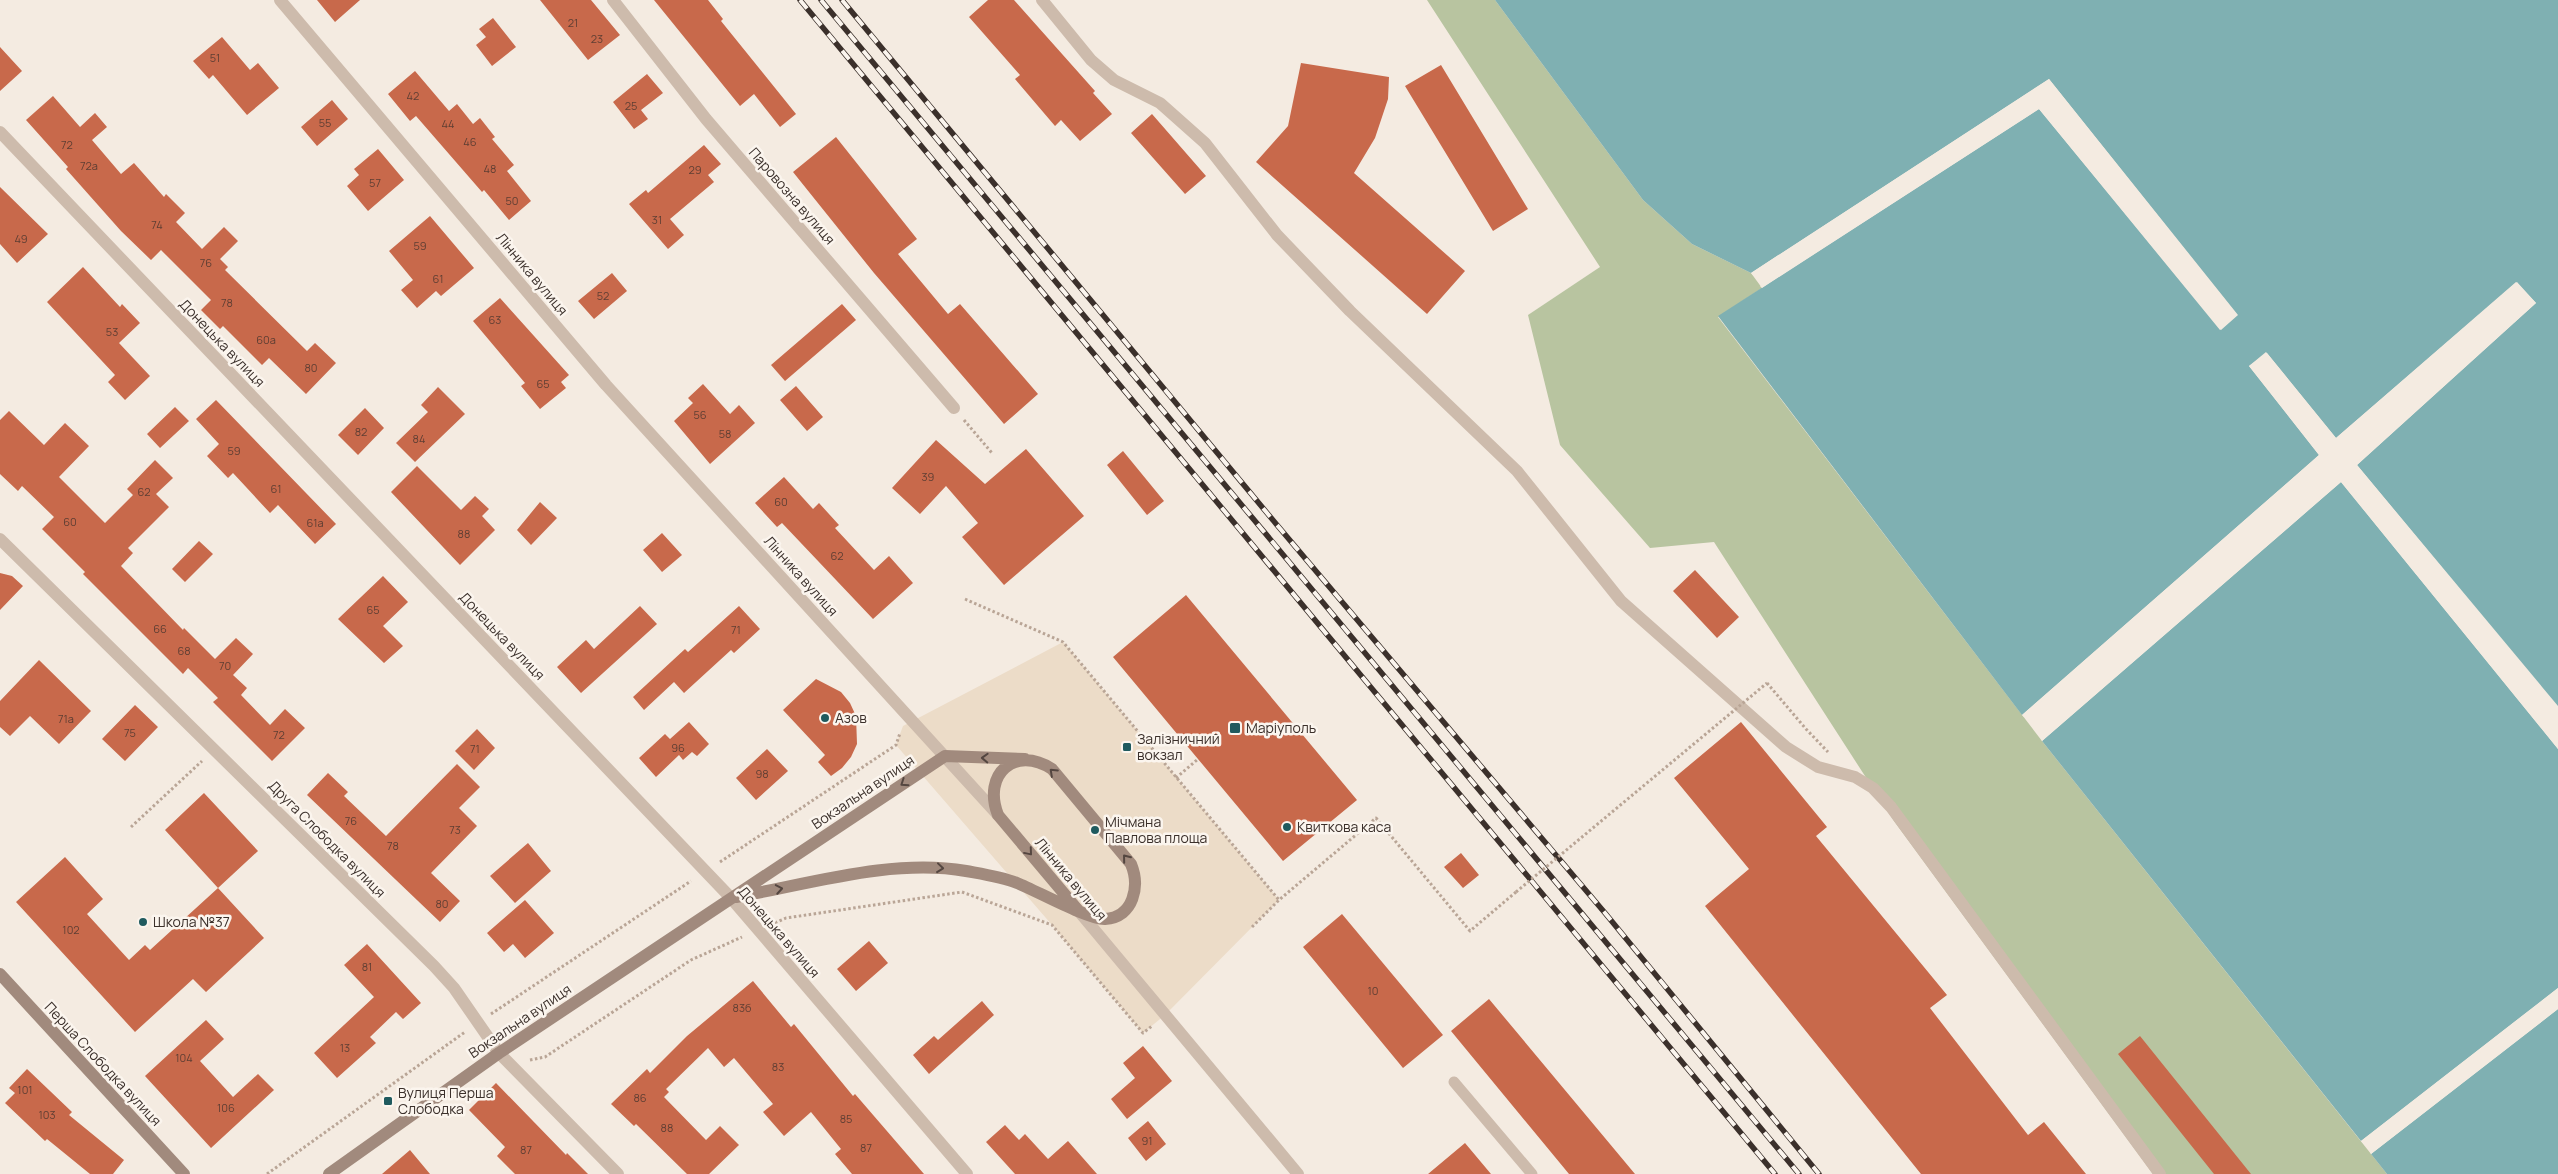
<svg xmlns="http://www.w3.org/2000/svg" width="2558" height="1174" font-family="Manrope,sans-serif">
<rect width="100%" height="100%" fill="#f4ebe1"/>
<!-- green -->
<path fill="#b8c4a0" d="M1427 0H1495L1643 200 1692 244 1751 273 1762 288 1718 317 2042 741 2387 1174H2153L1894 821 1714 542 1650 548 1560 445 1528 315 1600 267Z"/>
<!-- plaza -->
<path fill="#ecdcc8" d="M1063 642 1279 900 1165 1015 1143 1033 1052 925 896 745 903 726Z"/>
<!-- water -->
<path fill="#7fb0b2" d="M1495 0H2558V706L2357 465 2536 303 2516 282 2336 438 2267 353 2249 366 2319 455 2022 715 1718 316 2039 109 2220 330 2237 315 2049 79 1751 273 1692 244 1643 200Z
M2341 482 2558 749V988L2361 1141 2042 741Z
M2558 1009V1174H2387L2371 1154Z"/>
<!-- pier -->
<path fill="#f4ebe1" d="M2049 79 2238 315 2221 330 2039 109 1762 288 1760 286 2039 107 2221 326 2234 315 2048 82 1753 275 1751 273Z
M2517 282 2536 303 2357 465 2558 708 2354 465 2533 303 2516 286 2336 441 2266 356 2253 366 2321 456 2024 717 2022 715 2319 455 2249 366 2266 352 2336 438Z
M2341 479 2558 745V749L2341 482 2042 741 2041 739Z
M2558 988V992L2363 1143 2361 1141Z
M2558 1007V1009L2371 1154 2370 1152Z"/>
<!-- building -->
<path fill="#c8694b" d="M317 0H360L335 22Z
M540 0H591L620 35 588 60Z
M654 0H708L723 19 721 21 796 114 780 127 754 94 740 106Z
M988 0H1014L1095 91 1093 93 1112 114 1080 141 1061 120 1055 126 1015 79 1020 75 969 17Z
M493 18 516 47 492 66 476 45 486 37 479 29Z
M222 37 250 70 258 63 279 88 247 115 213 75 209 79 193 61Z
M0 47 22 71 0 91Z
M1301 63 1389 77 1388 99 1375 138 1354 173 1465 271 1427 314 1256 162 1288 126Z
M1441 65 1528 209 1493 231 1405 86Z
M415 71 449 111 457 104 473 124 480 118 495 137 492 139 514 165 507 171 531 201 509 220 484 190 482 192 416 116 410 121 388 94Z
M647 74 663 93 641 110 648 119 634 129 613 102Z
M53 96 80 127 95 113 107 127 92 140 121 174 134 163 164 197 166 194 185 213 176 222 202 249 224 227 238 241 220 259 228 267 225 270 307 351 315 343 336 363 306 394 269 358 262 365 223 326 220 329 201 310 211 300 161 250 151 260 121 231 66 169 68 167 26 120Z
M332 100 348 119 317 146 301 127Z
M1152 114 1206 176 1185 194 1131 133Z
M836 137 917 239 898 254 948 314 960 304 1038 394 1004 424 874 273 793 172Z
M704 145 721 164 708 175 714 182 670 219 684 235 668 249 629 204 646 190 648 193Z
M378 149 404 180 368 211 347 186 359 175 354 169Z
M0 187 48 234 17 263 0 244Z
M430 216 474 268 441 296 436 291 417 308 401 290 413 280 389 251Z
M83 267 120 307 122 304 140 323 119 343 150 376 125 400 108 382 115 375 47 302Z
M612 273 627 291 594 319 578 301Z
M500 298 569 375 561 382 566 388 540 409 521 386 525 383 473 321Z
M842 304 856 320 785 381 771 365Z
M703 384 730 414 739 405 755 423 710 464 674 421 693 403 688 398Z
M796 386 823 417 807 431 780 400Z
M438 387 465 414 415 462 396 443 428 412 421 405Z
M216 400 336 524 315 544 278 505 270 513 233 473 228 478 207 456 219 444 196 419Z
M175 407 189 421 160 448 147 434Z
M365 408 384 428 358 455 338 435Z
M9 411 44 445 65 423 89 446 59 477 105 523 133 495 127 489 155 460 173 478 156 494 169 507 128 548 133 553 121 566 183 630 184 628 215 659 236 638 253 654 233 675 247 688 241 695 270 725 285 709 305 728 272 761 213 702 218 698 188 668 183 674 83 574 85 572 42 529 54 517 22 486 18 491 0 474V420Z
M936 440 985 484 1026 449 1084 516 1004 585 962 537 978 523 946 486 920 514 892 488Z
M1123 451 1164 501 1147 515 1107 465Z
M417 466 461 510 475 496 489 509 482 516 495 530 460 565 391 492Z
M784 477 813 509 819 503 839 525 835 528 874 570 889 556 913 583 873 619 782 523 777 527 755 503Z
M540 502 557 518 531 545 517 530Z
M662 533 682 555 662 572 643 550Z
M199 541 213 554 185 582 172 569Z
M1695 570 1739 617 1717 638 1673 591Z
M0 573 12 576 23 586 0 610Z
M383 576 408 602 383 626 403 646 384 663 338 619Z
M1186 595 1357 800 1283 861 1113 657Z
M640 606 657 624 581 693 557 667 586 640 594 649Z
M739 606 760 629 734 653 731 650 684 693 674 682 644 710 633 697 685 649 688 652Z
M39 660 91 711 59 744 30 716 10 736 0 727V701Z
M816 679 841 692 850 703 856 716 857 744 851 757 842 768 831 776 818 762 825 755 783 710Z
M135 705 158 727 125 761 102 739Z
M689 722 709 744 697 756 692 752 683 760 679 755 656 777 639 758 665 734 670 739Z
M1741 722 1827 827 1816 836 1947 995 1930 1008 2028 1135 2044 1122 2086 1174H1921L1705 906 1749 869 1674 778Z
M477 729 495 748 474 770 455 751Z
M767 749 788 771 756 800 736 778Z
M457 764 480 787 459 808 477 826 431 873 460 901 440 922 307 795 328 773 348 792 344 796 386 836Z
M204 793 258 851 218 888 165 830Z
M528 843 551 871 515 903 490 876Z
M1461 853 1479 875 1463 888 1444 867Z
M65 857 103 899 87 914 129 960 145 945 150 950 218 888 264 938 206 992 193 979 135 1032 16 902Z
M525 900 554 933 525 958 513 944 504 952 487 933Z
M1342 914 1443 1035 1403 1068 1303 947Z
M869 941 888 963 856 991 837 969Z
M367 944 421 1003 403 1019 396 1012 370 1037 376 1043 337 1078 314 1053 374 997 344 965Z
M753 981 791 1027 794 1024 853 1096 855 1094 924 1174H852L835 1154 841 1149 811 1112 784 1136 763 1112 773 1104 734 1058 724 1067 708 1048 666 1089 669 1092 664 1097 706 1140 720 1126 739 1145 709 1174H687L636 1124 634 1126 611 1104 647 1069 650 1073 687 1036Z
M1489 999 1635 1174H1569L1451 1031Z
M982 1001 994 1015 929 1074 913 1055 934 1036 938 1040Z
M206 1020 224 1039 200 1061 233 1097 258 1074 274 1090 211 1148 145 1076Z
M2140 1036 2251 1174H2214L2118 1054Z
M1143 1046 1172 1081 1127 1119 1111 1099 1135 1078 1123 1063Z
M27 1069 72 1112 69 1115 124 1160 113 1174H90L47 1139 45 1141 5 1103 15 1093 9 1088Z
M496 1083 566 1155 567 1153 588 1174H515L497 1156 505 1147 469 1110Z
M1148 1121 1166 1144 1146 1161 1128 1138Z
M1005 1125 1019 1140 1025 1134 1048 1159 1068 1141 1097 1174H1015L986 1142Z
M1465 1143 1491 1174H1428Z
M410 1150 430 1174H382Z"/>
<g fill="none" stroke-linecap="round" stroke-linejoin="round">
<!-- path -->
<path stroke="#b9a596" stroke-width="3" stroke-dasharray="2.5 2.5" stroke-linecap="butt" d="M964 420 992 453
M965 599 1063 642 1279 900
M1767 683 1806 729 1828 752
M1176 778 1198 759
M131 827 202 761
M720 862 896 745 900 733
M775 923 786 918 962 892 1052 925 1143 1033 1152 1026
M1252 927 1279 900 1376 818 1470 931 1516 892
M491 1014 691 881
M530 1060 545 1057 691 960 742 937
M267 1174 465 1032"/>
<!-- lane -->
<path stroke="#cdbbac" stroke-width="11" d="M1454 1082 1532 1174"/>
<!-- street -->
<path stroke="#cdbbac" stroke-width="12" d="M280 0 606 385 998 815
M613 0 706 119 954 408
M1042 0 1091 60 1114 80 1160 103 1205 143 1277 235 1350 311 1517 471 1621 601 1786 747 1818 767 1855 777 1873 788 1891 807 2160 1174
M0 132 731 898 967 1174
M0 539 434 966 454 988 499 1053 618 1174
M1077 909 1298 1174"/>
<!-- secondary -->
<path stroke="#a18a7d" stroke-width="12" d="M736 897C809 884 893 858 966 871 982 874 1002 877 1017 883 1037 891 1089 920 1105 919 1134 917 1140 886 1131 864L1052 769C1015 745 982 774 998 815L1077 909
M0 974 184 1174
M329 1174 499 1053 945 756 1025 759"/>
<!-- rail casing -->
<g stroke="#3b302b" stroke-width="5.5">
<path id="rail" d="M800 0 1775 1174
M821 0 1799 1174
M842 0 1277 525 1605 913 1819 1174"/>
</g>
<!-- rail -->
<use href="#rail" stroke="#fbf5ee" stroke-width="4" stroke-dasharray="11" stroke-linecap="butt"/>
<!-- path-bridge -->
<path stroke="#b9a596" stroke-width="3" stroke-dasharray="2.5 2.5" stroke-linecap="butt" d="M1516 892 1767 683"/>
</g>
<!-- one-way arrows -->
<defs><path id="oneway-chevron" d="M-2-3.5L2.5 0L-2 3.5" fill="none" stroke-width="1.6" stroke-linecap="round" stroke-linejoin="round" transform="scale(1.25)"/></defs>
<g stroke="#544640">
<use href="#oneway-chevron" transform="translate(985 758) rotate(-178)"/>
<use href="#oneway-chevron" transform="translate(1053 772) rotate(-137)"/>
<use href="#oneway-chevron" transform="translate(904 783) rotate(146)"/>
<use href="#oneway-chevron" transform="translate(1029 852) rotate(50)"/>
<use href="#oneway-chevron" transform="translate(1126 858) rotate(-129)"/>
<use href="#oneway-chevron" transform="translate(940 868) rotate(6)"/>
<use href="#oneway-chevron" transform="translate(779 889) rotate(-10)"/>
</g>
<!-- markers -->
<g fill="#1f5a5e" stroke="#fbf5ee" stroke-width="2">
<circle cx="825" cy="718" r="5"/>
<rect x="1229" y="722" width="12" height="12" rx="2.5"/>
<rect x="1122" y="742" width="10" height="10" rx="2.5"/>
<circle cx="1287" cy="827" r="5"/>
<circle cx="1095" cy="830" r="5"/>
<circle cx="143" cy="922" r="5"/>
<rect x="383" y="1096" width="10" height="10" rx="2.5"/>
</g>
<g text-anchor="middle" stroke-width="5" stroke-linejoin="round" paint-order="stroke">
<!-- number labels -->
<g font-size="11" fill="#5e3e33">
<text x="573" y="27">21</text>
<text x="597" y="43">23</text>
<text x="215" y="62">51</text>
<text x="413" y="100">42</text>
<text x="631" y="110">25</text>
<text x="325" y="127">55</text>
<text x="448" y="128">44</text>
<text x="470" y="146">46</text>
<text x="67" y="149">72</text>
<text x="89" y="170">72а</text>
<text x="490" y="173">48</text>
<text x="695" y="174">29</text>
<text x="375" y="187">57</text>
<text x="512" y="205">50</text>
<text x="657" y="224">31</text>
<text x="157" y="229">74</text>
<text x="21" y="243">49</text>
<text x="420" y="250">59</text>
<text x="206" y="267">76</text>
<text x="438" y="283">61</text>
<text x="603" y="300">52</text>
<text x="227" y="307">78</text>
<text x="495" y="324">63</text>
<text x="112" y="336">53</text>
<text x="266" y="344">60а</text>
<text x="311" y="372">80</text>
<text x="543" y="388">65</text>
<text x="700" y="419">56</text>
<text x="361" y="436">82</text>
<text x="725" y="438">58</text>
<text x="419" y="443">84</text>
<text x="234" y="455">59</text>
<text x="928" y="481">39</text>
<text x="276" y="493">61</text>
<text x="144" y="496">62</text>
<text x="781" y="506">60</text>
<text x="70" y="526">60</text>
<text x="315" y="527">61а</text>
<text x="464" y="538">88</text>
<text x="837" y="560">62</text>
<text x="373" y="614">65</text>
<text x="160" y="633">66</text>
<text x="736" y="634">71</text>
<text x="184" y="655">68</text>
<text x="225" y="670">70</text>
<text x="66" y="723">71а</text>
<text x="130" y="737">75</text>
<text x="279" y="739">72</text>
<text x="678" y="752">96</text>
<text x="475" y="753">71</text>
<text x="762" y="778">98</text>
<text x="351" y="825">76</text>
<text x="455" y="834">73</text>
<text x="393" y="850">78</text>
<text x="442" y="908">80</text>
<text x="71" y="934">102</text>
<text x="367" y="971">81</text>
<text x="1373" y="995">10</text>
<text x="742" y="1012">83б</text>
<text x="345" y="1052">13</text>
<text x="184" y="1062">104</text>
<text x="778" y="1071">83</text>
<text x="25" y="1094">101</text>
<text x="640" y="1102">86</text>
<text x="226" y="1112">106</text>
<text x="47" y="1119">103</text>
<text x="846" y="1123">85</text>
<text x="667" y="1132">88</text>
<text x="1147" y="1145">91</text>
<text x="866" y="1152">87</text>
<text x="526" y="1154">87</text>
</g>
<!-- street labels -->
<g font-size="14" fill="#3b302b" stroke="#fbf5ee">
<text transform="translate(792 196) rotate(49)" y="5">Паровозна вулиця</text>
<text transform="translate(532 274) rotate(50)" y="5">Лінника вулиця</text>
<text transform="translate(222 343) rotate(46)" y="5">Донецька вулиця</text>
<text transform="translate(801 576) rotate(48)" y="5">Лінника вулиця</text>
<text transform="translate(502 636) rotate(46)" y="5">Донецька вулиця</text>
<text transform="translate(863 792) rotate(-34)" y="5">Вокзальна вулиця</text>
<text transform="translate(327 839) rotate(45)" y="5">Друга Слободка вулиця</text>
<text transform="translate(1071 879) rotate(50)" y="5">Лінника вулиця</text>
<text transform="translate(779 932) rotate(49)" y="5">Донецька вулиця</text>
<text transform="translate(520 1021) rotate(-34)" y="5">Вокзальна вулиця</text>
<text transform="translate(103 1064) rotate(47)" y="5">Перша Слободка вулиця</text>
</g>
<!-- poi labels -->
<g font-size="14" fill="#3b302b" stroke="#fbf5ee" text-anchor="start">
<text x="835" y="723">Азов</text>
<text x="1246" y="733">Маріуполь</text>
<text x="1137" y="744">Залізничний<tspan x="1137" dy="16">вокзал</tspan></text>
<text x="1105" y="827">Мічмана<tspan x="1105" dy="16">Павлова площа</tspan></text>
<text x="1297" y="832">Квиткова каса</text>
<text x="153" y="927">Школа №37</text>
<text x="398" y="1098">Вулиця Перша<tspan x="398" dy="16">Слободка</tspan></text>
</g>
</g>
</svg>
